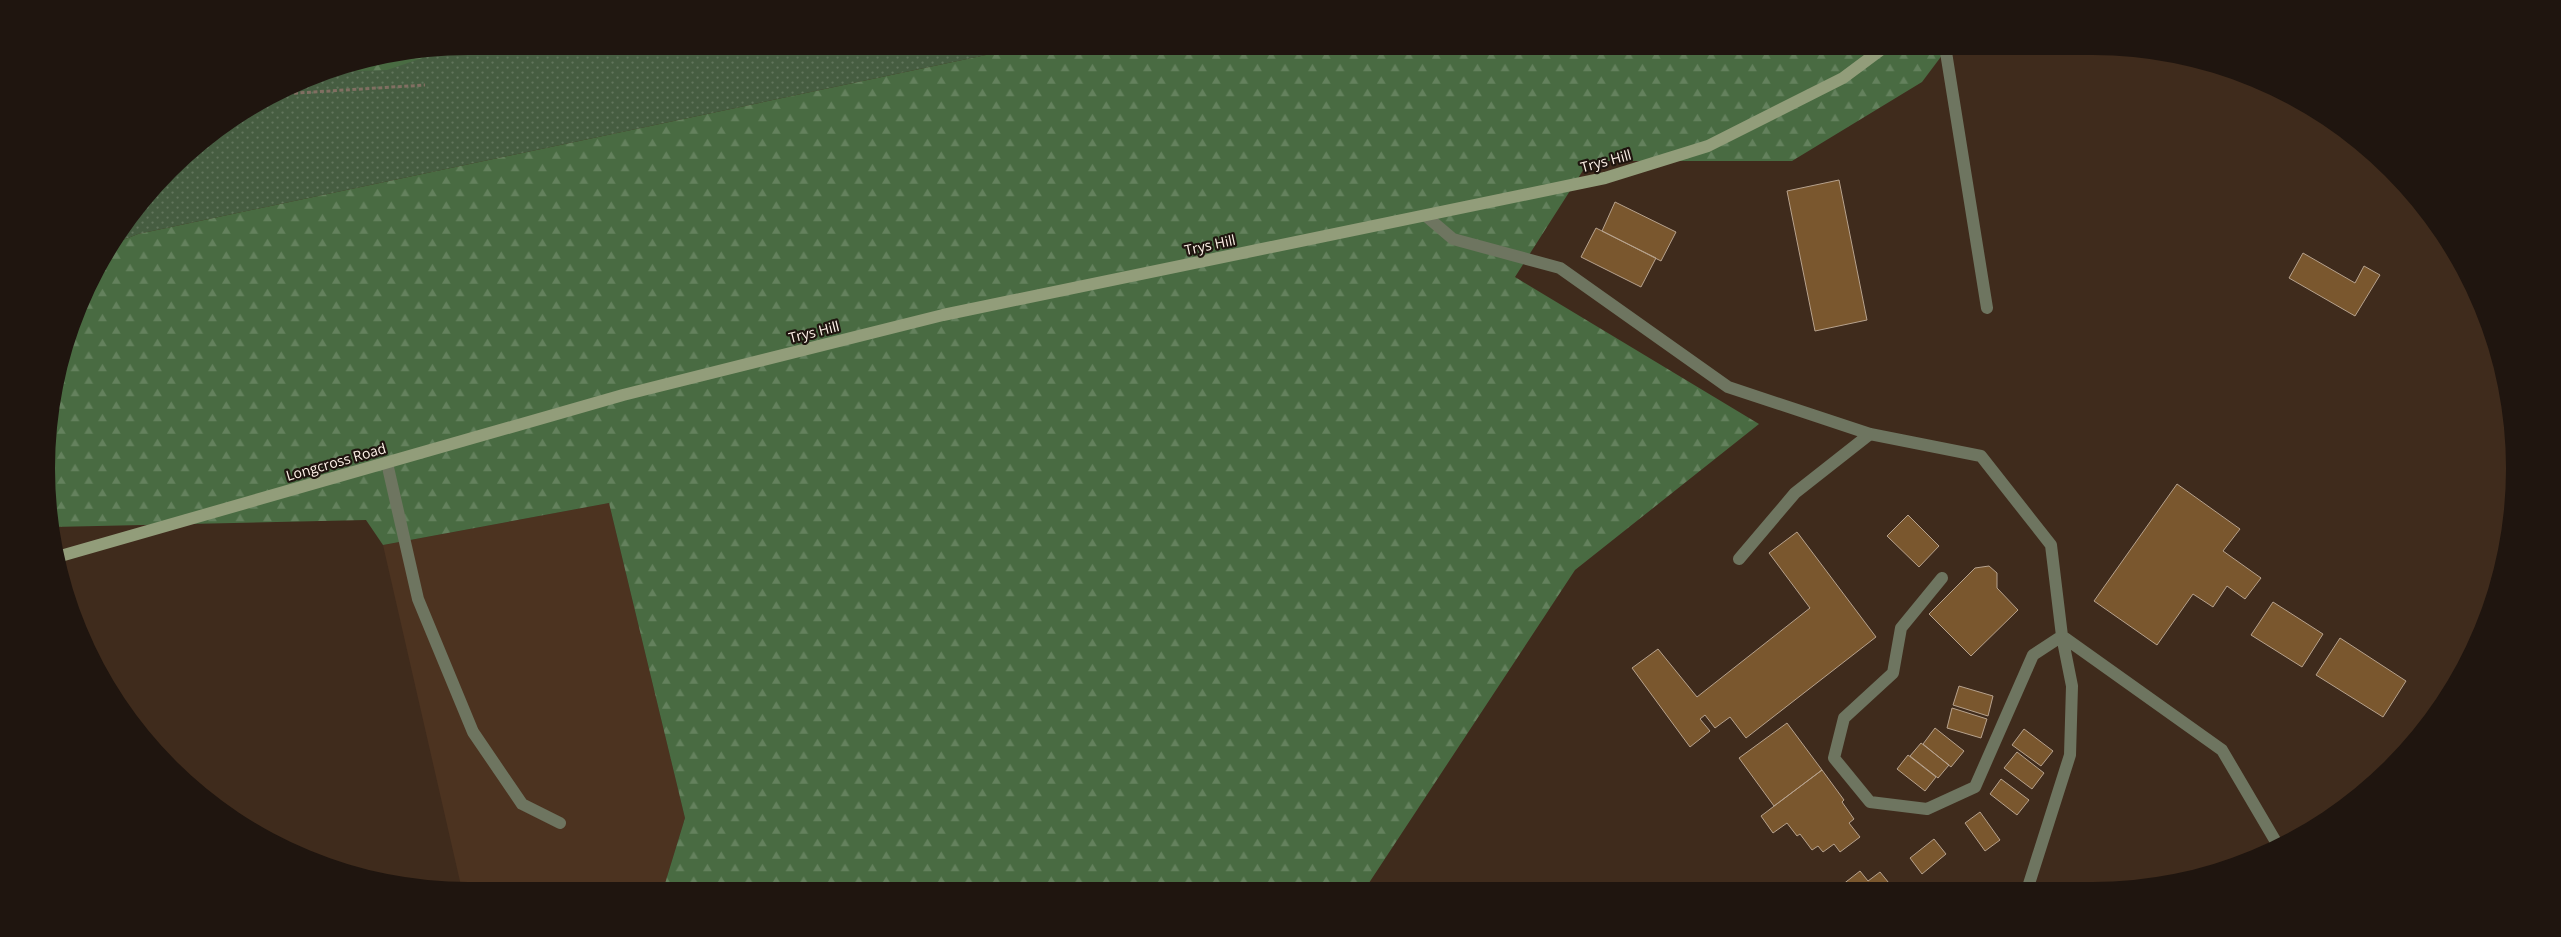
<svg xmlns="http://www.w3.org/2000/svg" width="2561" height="937" font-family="'Open Sans',sans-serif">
<defs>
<pattern id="grass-dots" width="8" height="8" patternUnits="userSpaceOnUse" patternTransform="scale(1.25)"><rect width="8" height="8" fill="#465d41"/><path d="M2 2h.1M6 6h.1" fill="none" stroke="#62755c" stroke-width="1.8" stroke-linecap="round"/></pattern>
<pattern id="forest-firs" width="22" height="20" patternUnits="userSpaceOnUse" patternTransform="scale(1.25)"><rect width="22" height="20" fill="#496b42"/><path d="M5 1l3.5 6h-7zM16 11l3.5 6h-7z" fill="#64815d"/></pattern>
</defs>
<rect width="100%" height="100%" fill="#3f2b1c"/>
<!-- built -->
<path fill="#4c3320" d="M609 503 685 818 663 890H462L383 545Z"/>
<!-- grass -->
<path fill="url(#grass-dots)" d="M469 46H1029L138 234 113 244 133 212 190 151 307 78 386 54Z"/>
<!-- forest -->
<path fill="url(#forest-firs)" d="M1029 46H1949L1922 82 1792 161H1589L1515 277 1759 424 1575 570 1365 889 663 890 685 818 609 503 383 545 366 520 52 527 47 496 50 414 90 281 113 244 138 234Z
M452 48 387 70 326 72 386 54Z"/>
<!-- building -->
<path fill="#7a572e" stroke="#b7a28d" d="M1839 180 1867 320 1815 331 1787 191Z
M1615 202 1676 232 1661 261 1602 231Z
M1596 228 1656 258 1641 287 1581 257Z
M2303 253 2355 283 2364 266 2380 275 2355 316 2289 278Z
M2177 484 2240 529 2223 551 2261 578 2245 599 2227 586 2213 607 2193 594 2157 645 2094 601Z
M1908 515 1939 546 1919 567 1887 536Z
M1797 532 1876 637 1746 738 1730 717 1715 728 1705 715 1700 719 1710 731 1690 747 1632 668 1658 649 1697 697 1810 608 1769 553Z
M1989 566 1997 573V588L2018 610 1971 656 1929 614 1975 568Z
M2273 602 2323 634 2302 667 2251 635Z
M2340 638 2406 681 2383 717 2316 675Z
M1959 686 1993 696 1988 716 1953 705Z
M1952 708 1987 719 1981 738 1947 728Z
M1787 723 1822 770 1774 806 1739 758Z
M1935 728 1964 751 1951 767 1923 744Z
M2024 729 2053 751 2041 766 2012 745Z
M1921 743 1949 765 1938 778 1910 756Z
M2017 752 2044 773 2032 789 2004 768Z
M1908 755 1936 777 1925 791 1897 769Z
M1822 770 1844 800 1842 802 1854 819 1849 823 1860 837 1840 852 1834 844 1823 852 1818 846 1812 850 1800 834 1797 836 1787 823 1773 833 1761 816Z
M2001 779 2029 800 2017 815 1990 794Z
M1980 812 2000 840 1985 851 1965 823Z
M1934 839 1946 854 1922 874 1910 858Z
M1860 871 1868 881 1880 872 1893 888H1844L1842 885Z"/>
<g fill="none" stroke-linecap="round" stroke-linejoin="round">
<!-- path -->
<path stroke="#816f62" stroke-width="3" stroke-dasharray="4 2.5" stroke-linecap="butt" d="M281 94 425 85"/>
<!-- service -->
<path stroke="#6e7560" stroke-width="12" d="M1945 46 1987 308
M1426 216 1453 239 1560 268 1728 387 1870 434 1981 456 2051 545 2062 636 2072 686 2070 755 2028 887
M387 463 418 599 473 732 522 804 560 823
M1739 559 1795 493 1870 434
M1942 578 1901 628 1893 673 1844 718 1834 758 1870 802 1927 809 1975 787 2033 655 2062 636 2222 750 2279 847"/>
<!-- secondary -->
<path stroke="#929d7a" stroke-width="12" d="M57 557 623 395 943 315 1605 178 1708 146 1843 78 1886 46"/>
</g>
<g text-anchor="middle" stroke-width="4.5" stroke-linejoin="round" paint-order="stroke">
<!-- street labels -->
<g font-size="14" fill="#fef1e8" stroke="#1f150f">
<text transform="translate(1606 161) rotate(-15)" y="5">Trys Hill</text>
<text transform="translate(1210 245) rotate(-12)" y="5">Trys Hill</text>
<text transform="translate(814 332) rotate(-14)" y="5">Trys Hill</text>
<text transform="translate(336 462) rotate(-16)" y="5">Longcross Road</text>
</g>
</g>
<!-- crop -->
<path d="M0 0H2561V937H0ZM468 55H2093A413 413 0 0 1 2506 468V469A413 413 0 0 1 2093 882H468A413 413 0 0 1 55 469V468A413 413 0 0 1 468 55Z" fill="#1f150f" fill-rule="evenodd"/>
</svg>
